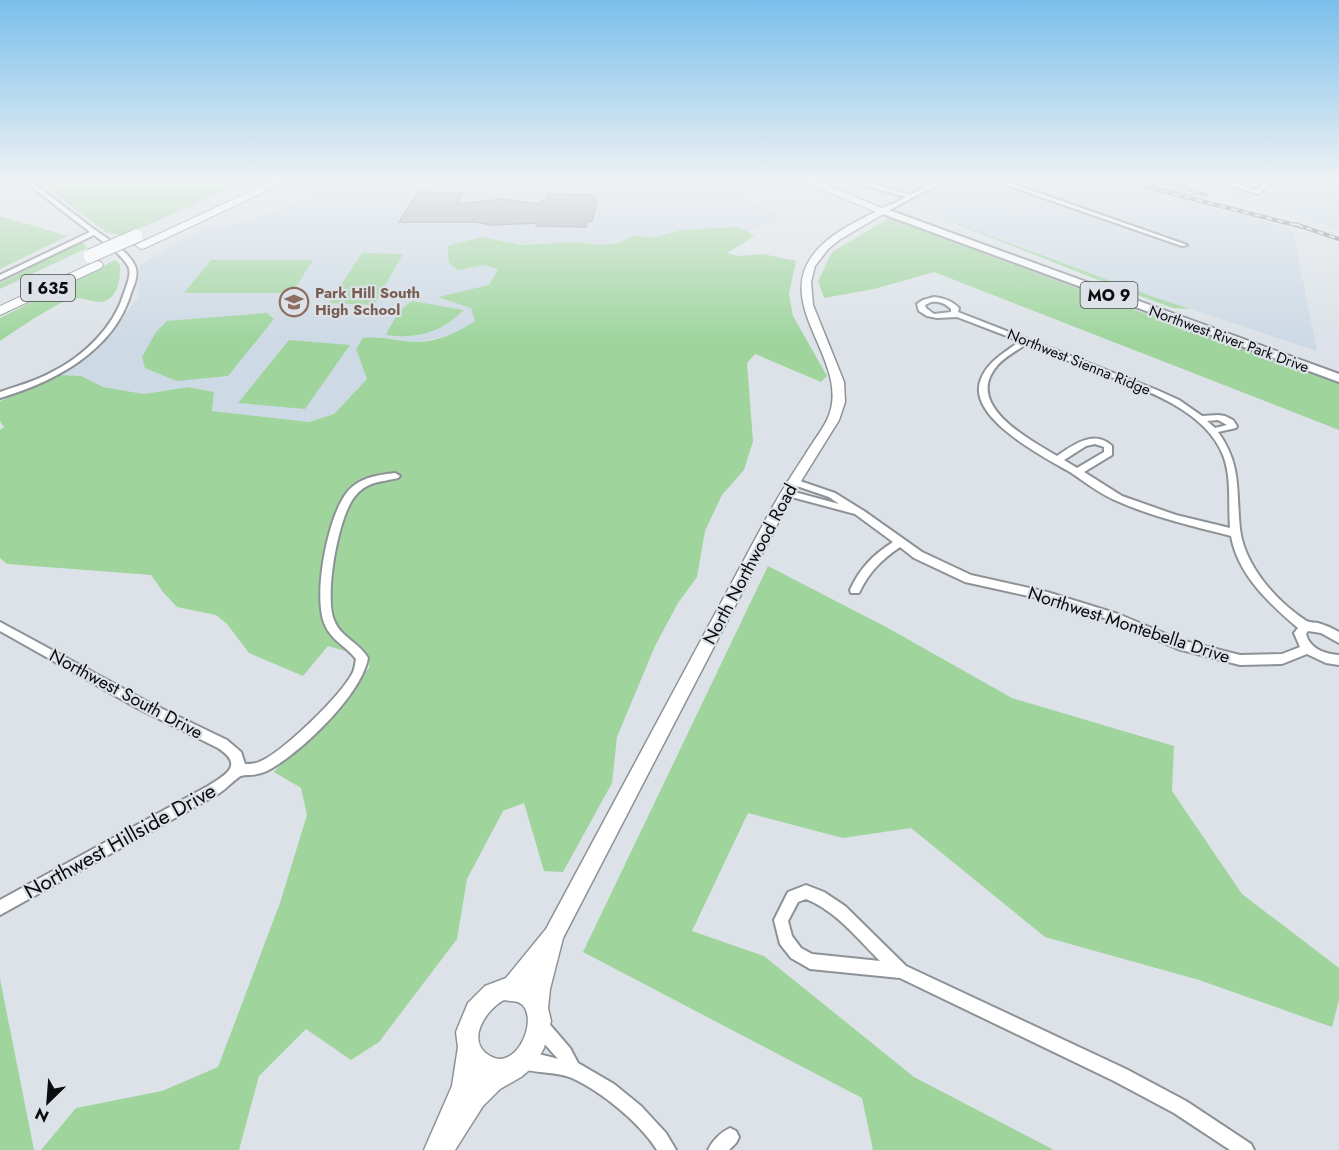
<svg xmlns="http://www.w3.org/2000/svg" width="1339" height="1150" font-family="Jost,sans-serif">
<rect width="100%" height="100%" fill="#dce2e7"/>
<!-- built -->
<path fill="#cdd9e4" d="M346 179H717L784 220 747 231 735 227 682 230 655 237 633 236 619 243 599 245 577 242 521 245 482 237 447 246 450 263 458 270 484 265 498 269 489 286 439 297 471 308 475 321 455 334 418 342 377 337 356 349 367 379 334 414 310 422 212 411 214 392 188 387 144 394 103 387 81 376 61 375 98 350 138 297 140 265 200 230 229 226 280 210Z
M840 179H1152L1293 231 1317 351 1151 296Z
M1177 179H1339V229Z"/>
<!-- green -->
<path fill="#9fd59d" d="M36 179H252L125 235 107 233Z
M911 206 1151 296 1190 309 1173 308 1121 289Z
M0 216 68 236 0 269Z
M889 218 1135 310 1339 382V430L934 272 874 289 824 298 818 281 832 252Z
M735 227 747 231 754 236 727 253 738 256 763 254 796 261 789 294 793 316 827 376 821 382 755 354 747 363 753 441 744 470 722 495 705 531 697 577 678 603 655 646 617 737 612 783 563 872 544 871 524 803 503 811 467 879 457 939 379 1042 351 1060 306 1029 259 1076 239 1150H41L76 1108 162 1091 218 1067 280 903 307 815 301 788 274 772 369 668V658L328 646 303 676 249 653 227 624 216 615 177 607 163 592 151 575 7 564 0 558V430L4 427 0 421V401L61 375 81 376 103 387 144 394 188 387 214 392 212 411 309 422 334 414 367 379 356 349 363 338C382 336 398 341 417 342 438 342 458 332 475 321L471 308 438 297 489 285 498 269 484 265 458 270 449 263 447 246 482 237 521 245 577 242 599 245 619 243 633 236 655 237 681 230Z
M82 241 87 248 0 289V283Z
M362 253 403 254 374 305 329 303Z
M115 260 120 265C120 276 120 291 109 299 99 306 88 298 77 298 61 298 16 331 0 341V318Z
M211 260H313L292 293H184Z
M413 301 464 310C441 333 417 339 386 335 392 324 400 306 413 301Z
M267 313 274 319 228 376 177 381 145 368 142 357 156 332 167 321Z
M289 340 350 345 305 409 238 403Z
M768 566 888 628 1012 698 1174 746 1172 791 1242 894 1339 968V1000L1332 1027 1199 980 1045 937 911 828 843 838 748 813 692 931 764 956 914 1077 1054 1150H873L862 1098 583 952Z
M0 979 34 1150H0Z"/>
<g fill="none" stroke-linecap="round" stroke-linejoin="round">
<!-- stream -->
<path stroke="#5695ac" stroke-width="2" d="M1131 179 1192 197"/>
</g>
<!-- building -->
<path fill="#adacb2" stroke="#939298" stroke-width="1.5" d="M418 192 463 193 458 204 503 199 538 204 546 199 548 194 595 195 593 201H597L592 221H588L586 227 536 226 537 223 492 225 475 222H399Z"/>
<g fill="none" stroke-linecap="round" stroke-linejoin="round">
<!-- street casing -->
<g stroke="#8d9297" stroke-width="4">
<path id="street" d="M21 179H28C49 195 70 211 91 227 104 237 128 250 135 266 139 275 134 285 131 293 114 351 54 382 0 398V392C17 386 36 381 52 372 84 356 114 327 124 293 127 284 132 274 128 266 120 253 106 244 94 235L0 280V275L90 232Z
M844 179H855L910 195 940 179H948L893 208 890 206 891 205 906 197Z
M989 179H999L1187 245 1182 246Z
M1210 179H1221L1257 190 1269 179H1276L1258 194Z
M1328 179H1339V183L1329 180Z
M934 297C944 298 952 301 959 308L958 312 1157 390 1179 400 1202 416 1218 415 1225 416 1233 420 1237 426 1236 428 1218 432C1242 465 1236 492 1240 529 1244 565 1276 601 1305 620 1309 623 1313 622 1318 623 1325 625 1332 628 1339 632V643L1321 633 1308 631 1306 634C1310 649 1325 654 1339 655V665L1326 663 1307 654 1282 664 1240 665 1178 649 1111 620 1047 600 965 582 914 558 900 547C881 560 869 572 859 593H851L850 590C860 568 873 555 893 542L855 514 784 495 782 493 787 490 839 504 829 497 791 484 789 482 791 480H797L835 493 864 511 922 552 971 575 1047 592 1118 614 1180 640 1240 655 1282 654 1300 647 1294 633 1298 628C1269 603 1238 575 1231 536 1192 526 1153 517 1117 501 1100 494 1085 482 1070 472 1044 457 965 417 981 379 988 361 1006 352 1020 341L957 317 937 318 927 316 919 311 917 304 923 300ZM931 302C939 301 945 303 951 309V312L934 314 926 308 925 305ZM1026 344C1046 352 1066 360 1087 368 1132 385 1204 406 1223 455 1232 478 1228 504 1230 528L1176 515 1122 496 1084 472 1112 455V446C1094 429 1073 445 1057 456 1030 440 963 405 997 366 1004 357 1017 351 1026 344ZM1218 420 1227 425 1215 428 1207 421ZM1095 444 1104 447V452L1077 468 1064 460 1086 446Z
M395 473 400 476 398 478C382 482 368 481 356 495 338 514 324 597 334 620 340 637 359 642 368 658 362 693 307 746 277 765 271 769 264 773 257 774 252 776 243 774 239 777 232 782 226 789 218 794L0 915V900L208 786C227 774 244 765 218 748L137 708 0 631V622L146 701 227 740 241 752 245 764C249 764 254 764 259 762 281 754 342 695 353 672 355 668 355 663 356 659 346 646 331 640 325 625 312 597 328 514 348 491 361 477 378 475 395 473Z
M806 885 824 892 845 906 906 966 1126 1069 1186 1101 1251 1144 1254 1150H1230L1174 1113 1114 1081 900 978 810 969 805 966 791 958 780 944 774 920 788 892ZM806 899C836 911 858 939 880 961L812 954 801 948 792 936 788 921 798 902Z
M540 1018 546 1020 570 1048 578 1063 614 1084 641 1106 666 1133 676 1150H657C640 1123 601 1091 572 1078 555 1071 534 1074 517 1067L515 1061 517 1055C530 1050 545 1056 558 1059L534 1032 532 1026 534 1020Z
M730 1128 736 1131 739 1137 736 1143 729 1150H708C712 1141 721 1132 730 1128Z"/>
</g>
<!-- secondary casing -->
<g stroke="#8d9297" stroke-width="3">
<path id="secondary" d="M890 204 897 206 839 240 828 249 815 266 811 282 813 305 844 382 845 402 839 420 793 494 563 938 550 989 548 1008 551 1021 544 1048 534 1066 521 1077 500 1089 483 1106 455 1150H424L452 1086 458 1047 456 1032 468 1003 485 986 506 978 546 929C619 793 692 657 765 521 777 498 791 476 805 455 812 443 821 432 827 420 856 360 760 300 824 243 842 227 868 216 890 204ZM504 1000C508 1001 514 1001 518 1002 542 1012 518 1073 490 1056 465 1042 485 1010 504 1000Z"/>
</g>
<!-- primary casing -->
<g stroke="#8d9297" stroke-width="4">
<path id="primary" d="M880 209H886L1339 374V382L880 213Z"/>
</g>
<!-- highway casing -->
<g stroke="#8d9297" stroke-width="2">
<path id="highway" d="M277 179H292L145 248 141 249 135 245Z
M796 179H812L889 211 883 214 879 213Z
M97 261 101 262 103 265 101 268 0 315V306Z"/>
</g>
<!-- street -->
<use href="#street" fill="#fff" fill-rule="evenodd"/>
<!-- secondary -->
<use href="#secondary" fill="#fff" fill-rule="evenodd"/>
<!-- primary -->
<use href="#primary" fill="#fff" fill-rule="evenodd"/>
<!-- highway -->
<use href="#highway" fill="#fff" fill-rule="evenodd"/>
<!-- rail casing -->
<g stroke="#777b7f" stroke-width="4">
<path id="rail" d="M1115 179 1303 227
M1158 179 1206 195
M1295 224 1339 239"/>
</g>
<!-- rail -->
<use href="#rail" stroke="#dce2e7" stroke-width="2" stroke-dasharray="6" stroke-linecap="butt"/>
<!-- highway-bridge casing -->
<g stroke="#8d9297" stroke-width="15" stroke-linecap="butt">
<path id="highway-bridge" d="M90 256 136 236"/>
</g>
<!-- highway-bridge -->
<use href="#highway-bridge" stroke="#fff" stroke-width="13"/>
</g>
<!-- sky -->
<linearGradient id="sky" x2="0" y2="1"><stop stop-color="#7abfeb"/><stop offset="0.53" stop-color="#eff2f4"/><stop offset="1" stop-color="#eff2f4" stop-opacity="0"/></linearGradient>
<rect width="1339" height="340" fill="url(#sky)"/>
<!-- icons -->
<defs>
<g id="school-ring" transform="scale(1.5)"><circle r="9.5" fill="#dce2e7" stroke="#8d6e63" stroke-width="1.5"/><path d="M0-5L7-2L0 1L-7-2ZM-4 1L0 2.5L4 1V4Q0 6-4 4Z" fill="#8d6e63"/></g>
</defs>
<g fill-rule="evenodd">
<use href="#school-ring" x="294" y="302"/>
</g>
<g text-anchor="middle" stroke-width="4.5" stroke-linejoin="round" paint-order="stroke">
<!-- far-education labels -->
<g font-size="15" font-weight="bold" fill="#785e54" stroke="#dce2e7" text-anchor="start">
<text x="315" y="298">Park Hill South<tspan x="315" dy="17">High School</tspan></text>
</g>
<!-- far-street labels -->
<g font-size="15" fill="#0a0c0e" stroke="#dce2e7">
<text transform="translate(1229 339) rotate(20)" y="5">Northwest River Park Drive</text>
<text transform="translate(1079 362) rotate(22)" y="5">Northwest Sienna Ridge</text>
</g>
<!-- shield labels -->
<g fill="#dce2e7" stroke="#494c4f" stroke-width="1.5">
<rect x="21" y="275" width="54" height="26" rx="4.5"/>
<rect x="1080.5" y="282" width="57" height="26" rx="4.5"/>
</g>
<g font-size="16" font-weight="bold" fill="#0a0c0e">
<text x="48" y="294">I 635</text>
<text x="1109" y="301">MO 9</text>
</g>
<!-- street labels -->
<g font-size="18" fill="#0a0c0e" stroke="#dce2e7">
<text transform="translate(750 564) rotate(-62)" y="6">North Northwood Road</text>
<text transform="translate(1129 625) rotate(18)" y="6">Northwest Montebella Drive</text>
<text transform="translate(126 694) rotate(28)" y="6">Northwest South Drive</text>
</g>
<!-- near-street labels -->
<g font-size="21" fill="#0a0c0e" stroke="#dce2e7">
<text transform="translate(120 841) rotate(-29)" y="7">Northwest Hillside Drive</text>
</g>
</g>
<!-- north arrow -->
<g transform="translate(48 1102) rotate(205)" stroke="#dce2e7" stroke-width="4.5" paint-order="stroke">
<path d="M0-4.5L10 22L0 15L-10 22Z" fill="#0a0c0e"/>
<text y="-9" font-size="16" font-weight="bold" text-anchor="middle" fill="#0a0c0e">N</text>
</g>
</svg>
